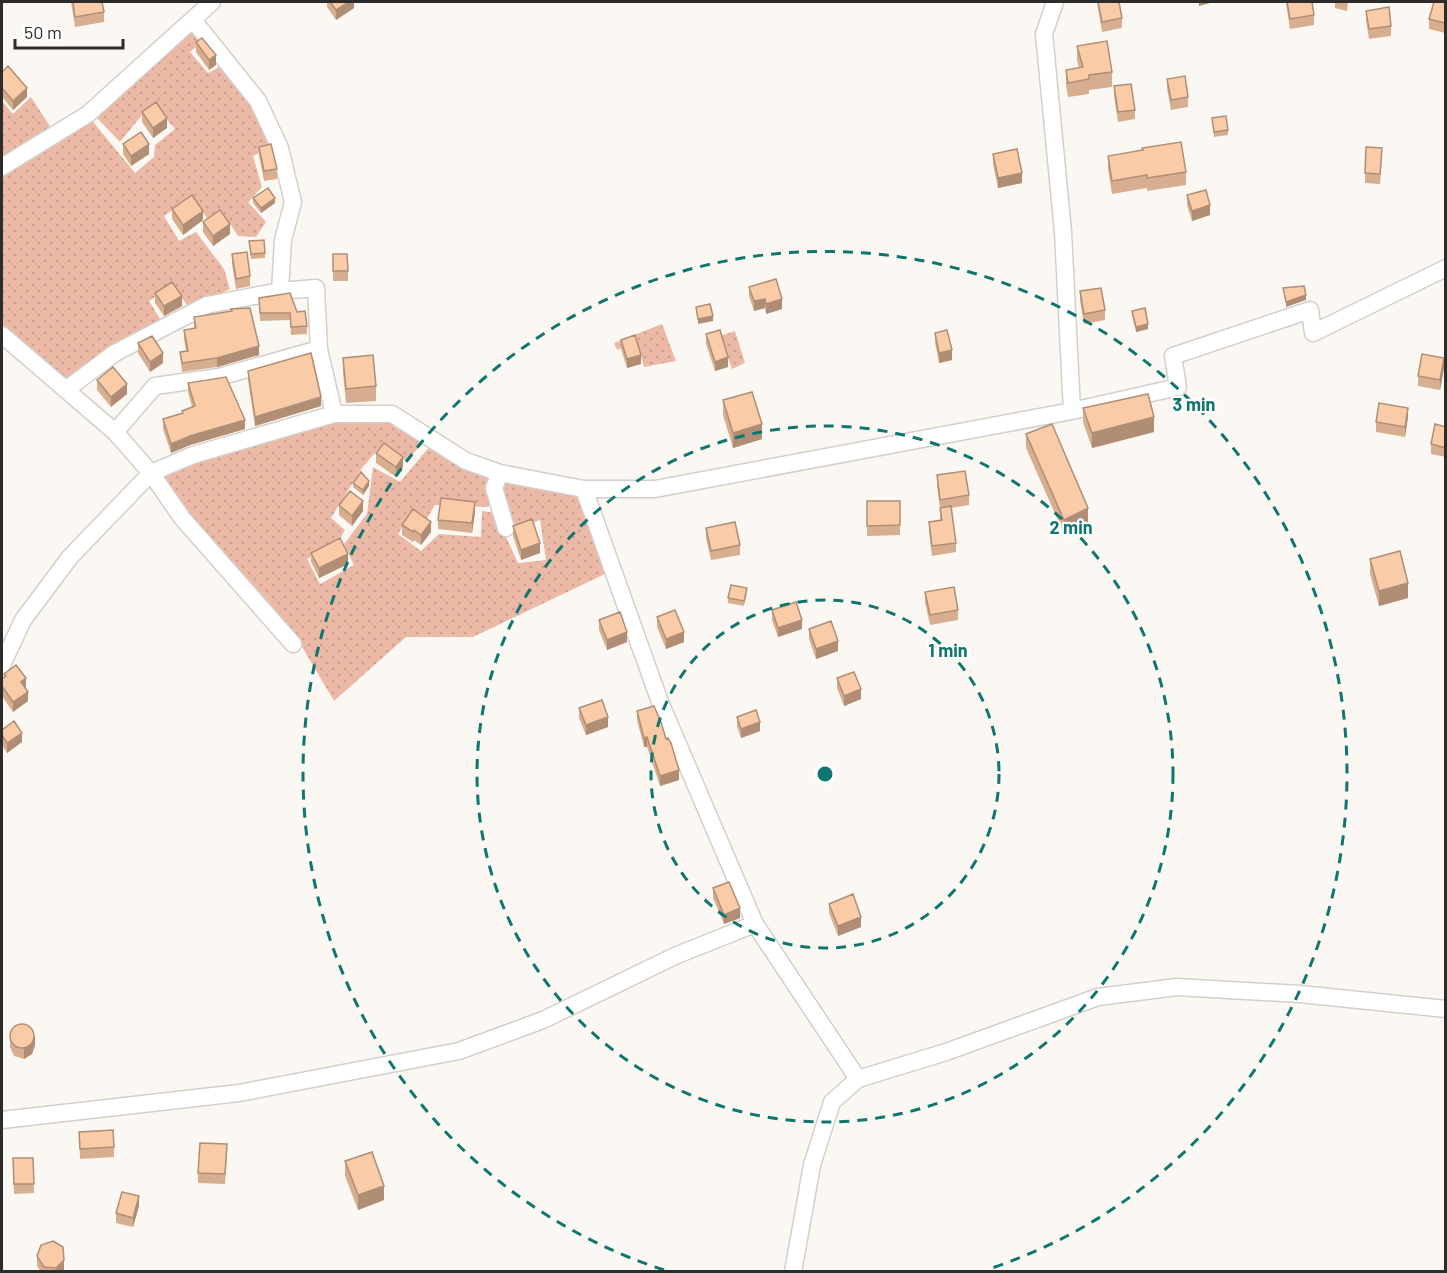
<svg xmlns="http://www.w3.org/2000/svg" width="1447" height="1273" font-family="Barlow,sans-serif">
<defs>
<pattern id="grass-dots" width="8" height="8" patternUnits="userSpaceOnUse" patternTransform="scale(1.5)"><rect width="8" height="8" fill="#edb9a7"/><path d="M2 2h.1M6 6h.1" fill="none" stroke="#cc9f90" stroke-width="1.8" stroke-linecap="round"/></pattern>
</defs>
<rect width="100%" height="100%" fill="#fbf8f3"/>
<!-- grass -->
<path fill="url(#grass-dots)" d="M193 23 206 39 190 52 208 73 223 65 254 103 274 146 253 156 262 187 248 202 266 222 256 237 238 236 221 210 208 219 191 198 164 216 179 241 196 232 224 269 230 289 190 309 173 286 149 301 162 322 68 385 2 327V169L89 117 135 173 154 157 155 145 175 129 154 105 142 115 120 142 93 114Z
M31 97 53 131 2 164V101L13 114Z
M662 324 676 361 644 367 637 343 617 350 614 343Z
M735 331 745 363 732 369 720 336Z
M334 418 389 420 423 443 406 461 379 448 362 468 331 518 345 530 338 542 307 559 320 584 354 565 344 544 367 514 373 467 400 482 430 446 494 474 491 487 489 507 435 505 425 522 413 511 398 534 421 551 439 534 481 537 482 511 495 513 518 563 546 560 540 520 511 531 501 504 503 477 578 492 607 573 473 637H406L334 701 298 640 184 511 160 474 210 456Z"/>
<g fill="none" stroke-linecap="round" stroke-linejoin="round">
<!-- minor casing -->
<g stroke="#d3d0cb" stroke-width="19">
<path id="minor" d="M1055 2 1044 34 1063 232 1072 411
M193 20 258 101 280 148 293 202 283 240 280 291
M2 167 88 114 212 2
M2 335 115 432 151 473 193 455 334 414H392L466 461 500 473 584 489H655L1072 411 1178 387 1173 356 1310 310 1313 333 1446 268
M67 389 115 353 207 305 280 291 316 288 319 349 334 414
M115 432 155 386 219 377 319 349
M500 473 494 488 506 528
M584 489 660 702 755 924 858 1079 946 1052 1098 997 1177 987 1300 994 1446 1009
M2 665 23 620 70 557 151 473 182 518 293 644
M2 1120 239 1093 459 1051 543 1020 677 955 755 924
M793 1272 812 1165 832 1102 858 1079"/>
</g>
<!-- minor -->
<use href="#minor" stroke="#fff" stroke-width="16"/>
</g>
<!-- wall -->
<path fill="#d7af90" d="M71 2H102L104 12V22L75 27Z
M327 2H354V8L336 20 327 7Z
M1097 2H1119L1122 18V28L1102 32Z
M1286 2H1312L1314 15V25L1290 29Z
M1335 2H1348L1347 11 1335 8Z
M1446 2 1445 33 1429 29V19Z
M1366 11 1391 26V36L1369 39 1366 20Z
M196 42 216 65 209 70 196 52Z
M1077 46 1112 72V87L1089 90V94L1068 97 1066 85V70L1079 68 1077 60Z
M2 72 27 97 13 110 2 97Z
M1167 79 1188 97V107L1171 110 1167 88Z
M1114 86 1135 110V119L1118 122 1114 96Z
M142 112 167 128 153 138 142 122Z
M1212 118 1228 130V135L1214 137Z
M123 144 149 154 131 166 123 154Z
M259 147 277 169V179L264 181 259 156Z
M993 154 1022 183 998 188 993 164Z
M1108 156 1186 172V185L1147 191V188L1112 194 1108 169Z
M1382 158 1380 184 1365 183V173Z
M1187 195 1210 215 1192 221 1187 205Z
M253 198 275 203 261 213 253 203Z
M172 209 203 220 183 235 172 219Z
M203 222 230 234 213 246 203 232Z
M249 241 265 253V258L251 259Z
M232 254 250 276V286L236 289 232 264Z
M333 254 348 271V281H333Z
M749 287 782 309 766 314 765 308 754 311 749 296Z
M1080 291 1105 310V320L1084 324 1080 301Z
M155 293 182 306 164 316 155 303Z
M259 298 297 312 307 326V334L291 335 290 320 260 321Z
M1132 311 1148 329 1136 332 1132 315Z
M194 317 259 355 217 367 182 372 180 352 186 351 184 339V330L194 329Z
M935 333 952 360 939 363 935 342Z
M706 334 728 367 715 371 706 344Z
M621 340 641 364 627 368 621 349Z
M138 343 163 363 150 372 138 353Z
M343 358 376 386V401L346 403 343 372Z
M1444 368 1440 390 1418 386V376Z
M248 371 321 406 255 426 248 380Z
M97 380 127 394 111 407 97 390Z
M188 383 245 429 190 445 171 453 163 429V419L182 413V411L192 407 188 392Z
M723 400 762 439 733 448 723 415Z
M1083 408 1154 432 1092 448 1083 422Z
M1408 417 1405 437 1376 432V422Z
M1446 427V457L1431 454V444Z
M1026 434 1088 523 1064 534 1026 448Z
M376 453 403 467 396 477 376 463Z
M937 475 969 495V505L951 508 956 543V552L932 556 929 532V522L940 520V508L937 485Z
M353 483 369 486 363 495 353 487Z
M867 501H900V535L867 536Z
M339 505 363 511 352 526 339 515Z
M475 512 472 533 438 529V520Z
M402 525 431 532 421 545 414 540 413 542 402 535Z
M513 526 540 553 521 560 513 536Z
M706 528 740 545V555L711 560 706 538Z
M311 553 348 564 319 578 311 562Z
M1370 559 1408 598 1379 606 1370 574Z
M925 592 958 610V620L930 625 925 602Z
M747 593 744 606 728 603V598Z
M772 610 802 629 778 637 772 620Z
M657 617 684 642 666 649 657 627Z
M599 620 627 642 607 650 599 630Z
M809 629 838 651 816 659 809 639Z
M4 674 26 688 28 701 13 712 2 696V679L4 678Z
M837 678 861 699 844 706 837 688Z
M579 708 608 727 586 735 579 718Z
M637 711 666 739 679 780 660 786 647 747H644L637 720Z
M737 717 760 731 741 738 737 727Z
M2 730 22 742 7 753 2 745Z
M713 888 740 918 724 924 713 898Z
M829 904 861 927 838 936 829 913Z
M10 1038 35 1045 32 1054 24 1059 14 1056 10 1047Z
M79 1132 114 1147V1157L80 1159Z
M227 1154 225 1184 198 1183V1173Z
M13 1158H33L34 1193 14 1194Z
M345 1161 384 1200 358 1210 345 1176Z
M139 1206 133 1227 116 1223V1213Z
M37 1256 64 1270 62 1272H41L37 1266Z"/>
<!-- shaded-wall -->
<path fill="#af8e75" d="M349 2H354V8L336 20V10Z
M1199 2H1214L1199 6Z
M216 55V65L209 70V60Z
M27 88V97L13 110V101Z
M167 118V128L153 138V128Z
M149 144V154L131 166V156Z
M1022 173V183L998 188V178Z
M275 198V203L261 213V208Z
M1210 205V215L1192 221V211Z
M203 211V220L183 235V225Z
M230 224V234L213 246V236Z
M1306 295V300L1286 307V302Z
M182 296V306L164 316V306Z
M765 299V308L754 311V301Z
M782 299V309L766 314V304Z
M713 316V321L698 324V319Z
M1148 324V329L1136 332V327Z
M259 346V355L217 367V358Z
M952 350V360L939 363V353Z
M163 353V363L150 372V362Z
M641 355V364L627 368V359Z
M728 357V367L715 371V362Z
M1444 358V368L1440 390V380Z
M127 384V394L111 407V397Z
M321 397V406L255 426V417Z
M1408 408V417L1405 437V427Z
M1154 417V432L1092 448V433Z
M245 420V429L190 445 171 453V444L190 436Z
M762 424V439L733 448V433Z
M403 457V467L396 477V467Z
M369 481V486L363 495V490Z
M363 501V511L352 526V516Z
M475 502V512L472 533V523Z
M1088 508V523L1064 534V520Z
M431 522V532L421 545V535Z
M540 543V553L521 560V550Z
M348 554V564L319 578V568Z
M1408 583V598L1379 606V591Z
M802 620V629L778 637V628Z
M627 632V642L607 650V640Z
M684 632V642L666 649V639Z
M838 641V651L816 659V649Z
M26 678V688L21 682Z
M861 689V699L844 706V696Z
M28 692V701L13 712V702Z
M608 717V727L586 735V725Z
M760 722V731L741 738V729Z
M22 733V742L7 753V743Z
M647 737V747H644V738Z
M679 770V780L660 786V776Z
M740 908V918L724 924V915Z
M861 917V927L838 936V926Z
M35 1035V1045L32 1054 24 1059V1049Z
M384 1186V1200L358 1210V1195Z
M139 1196V1206L133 1227V1218Z
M64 1260V1270L62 1272H56V1268Z"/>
<!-- building -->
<path fill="#facba7" stroke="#af8e75" stroke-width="1.5" d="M73 2H102L104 12 75 17Z
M330 2H349L336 10Z
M1098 2H1119L1122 18 1102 22Z
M1287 2H1312L1314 15 1290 19Z
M1434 2H1446L1445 23 1429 19Z
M1389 7 1391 26 1369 29 1366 11Z
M202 38 216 55 209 60 196 42Z
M1107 41 1112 72 1089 75V79L1068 83 1066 70 1083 67 1077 46Z
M8 66 27 88 13 101 2 88V72Z
M1185 76 1188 97 1171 100 1167 79Z
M1131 84 1135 110 1118 112 1114 86Z
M156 102 167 118 153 128 142 112Z
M1226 116 1228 130 1214 132 1212 118Z
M141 132 149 144 131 156 123 144Z
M1181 142 1186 172 1147 178V175L1112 181 1108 156 1143 150 1142 148Z
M271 144 277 169 264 171 259 147Z
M1366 147 1382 148 1380 174 1365 173Z
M1017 149 1022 173 998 178 993 154Z
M268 188 275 198 261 208 253 198Z
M1206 190 1210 205 1192 211 1187 195Z
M192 195 203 211 183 225 172 209Z
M220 210 230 224 213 236 203 222Z
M264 240 265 253 251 254 249 241Z
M247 252 250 276 236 279 232 254Z
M333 254H347L348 271H333Z
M776 279 782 299 766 304 765 299 754 301 749 287Z
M172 282 182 296 164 306 155 293Z
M1304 286 1306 295 1286 302 1283 288Z
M1101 288 1105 310 1084 314 1080 291Z
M290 293 297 312 305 311 307 326 291 327 290 313H260L259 298Z
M710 304 713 316 698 319 696 307Z
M250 308 259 346 217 358 182 363 180 352 188 351 184 330 196 328 194 317 232 311 231 309Z
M1145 308 1148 324 1136 327 1132 311Z
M720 330 728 357 715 362 706 334Z
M947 330 952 350 939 353 935 333Z
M635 335 641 355 627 359 621 340Z
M152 336 163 353 150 362 138 343Z
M311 353 321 397 255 417 248 371Z
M1422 354 1444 358 1440 380 1418 376Z
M373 355 376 386 346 389 343 358Z
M113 367 127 384 111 397 97 380Z
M226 377 245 420 190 436 171 444 163 419 183 413 182 411 195 406 188 383Z
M752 392 762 424 733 433 723 400Z
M1148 394 1154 417 1092 433 1083 408Z
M1379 403 1408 408 1405 427 1376 422Z
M1052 424 1088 508 1064 520 1026 434Z
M1435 424 1446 427V448L1431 444Z
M384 443 403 457 396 467 376 453Z
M965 471 969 495 940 500 937 475Z
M361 472 369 481 363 490 353 483Z
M350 491 363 501 352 516 339 505Z
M441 498 475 502 472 523 438 520Z
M867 501H900V525L867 526Z
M951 506 956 543 932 546 929 522 942 520 940 508Z
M413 509 431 522 421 535 414 530 413 532 402 525Z
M532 519 540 543 521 550 513 526Z
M735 522 740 545 711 551 706 528Z
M340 538 348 554 319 568 311 553Z
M1400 551 1408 583 1379 591 1370 559Z
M731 585 747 588 744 601 728 598Z
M954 587 958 610 930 615 925 592Z
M796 602 802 620 778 628 772 610Z
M675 610 684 632 666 639 657 617Z
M620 612 627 632 607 640 599 620Z
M831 621 838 641 816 649 809 629Z
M16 665 26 678 21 682 28 692 13 702 2 686V679L6 676 4 674Z
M854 672 861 689 844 696 837 678Z
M602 700 608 717 586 725 579 708Z
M654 706 661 722 666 739 668 738 671 743 679 770 660 776 647 737 644 738 637 711Z
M756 710 760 722 741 729 737 717Z
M14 721 22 733 7 743 2 735V730Z
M729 882 740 908 724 915 713 888Z
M853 894 861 917 838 926 829 904Z
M10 1036a12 12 0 1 1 24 0a12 12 0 1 1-24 0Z
M113 1130 114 1147 80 1149 79 1132Z
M200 1143 227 1144 225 1174 198 1173Z
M372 1152 384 1186 358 1195 345 1161Z
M13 1158H33L34 1184H14Z
M122 1192 139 1196 133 1218 116 1213Z
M53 1241 63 1247 64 1260 56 1268 44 1267 37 1256 41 1245Z"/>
<!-- distance rings -->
<g fill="none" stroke="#0f766e" stroke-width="3" stroke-dasharray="10 8">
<circle cx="825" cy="774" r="174"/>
<circle cx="825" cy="774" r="348"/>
<path d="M664 1270A522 522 0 1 1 986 1270"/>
</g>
<circle cx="825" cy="774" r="9" fill="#0f766e" stroke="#fff" stroke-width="3"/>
<g font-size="18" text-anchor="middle" font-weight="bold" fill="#0f766e" stroke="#fff" stroke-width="4.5" stroke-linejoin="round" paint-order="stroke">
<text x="1194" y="411">3 min</text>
<text x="1071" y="534">2 min</text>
<text x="948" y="657">1 min</text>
</g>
<!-- border -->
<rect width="1447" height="1273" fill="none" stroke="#2d2c2a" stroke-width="6"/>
<!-- scale -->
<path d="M15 39v9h108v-9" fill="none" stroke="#2d2c2a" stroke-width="3"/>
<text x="24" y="39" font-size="18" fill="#2d2c2a" stroke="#ffffff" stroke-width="4.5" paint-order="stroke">50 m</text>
</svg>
